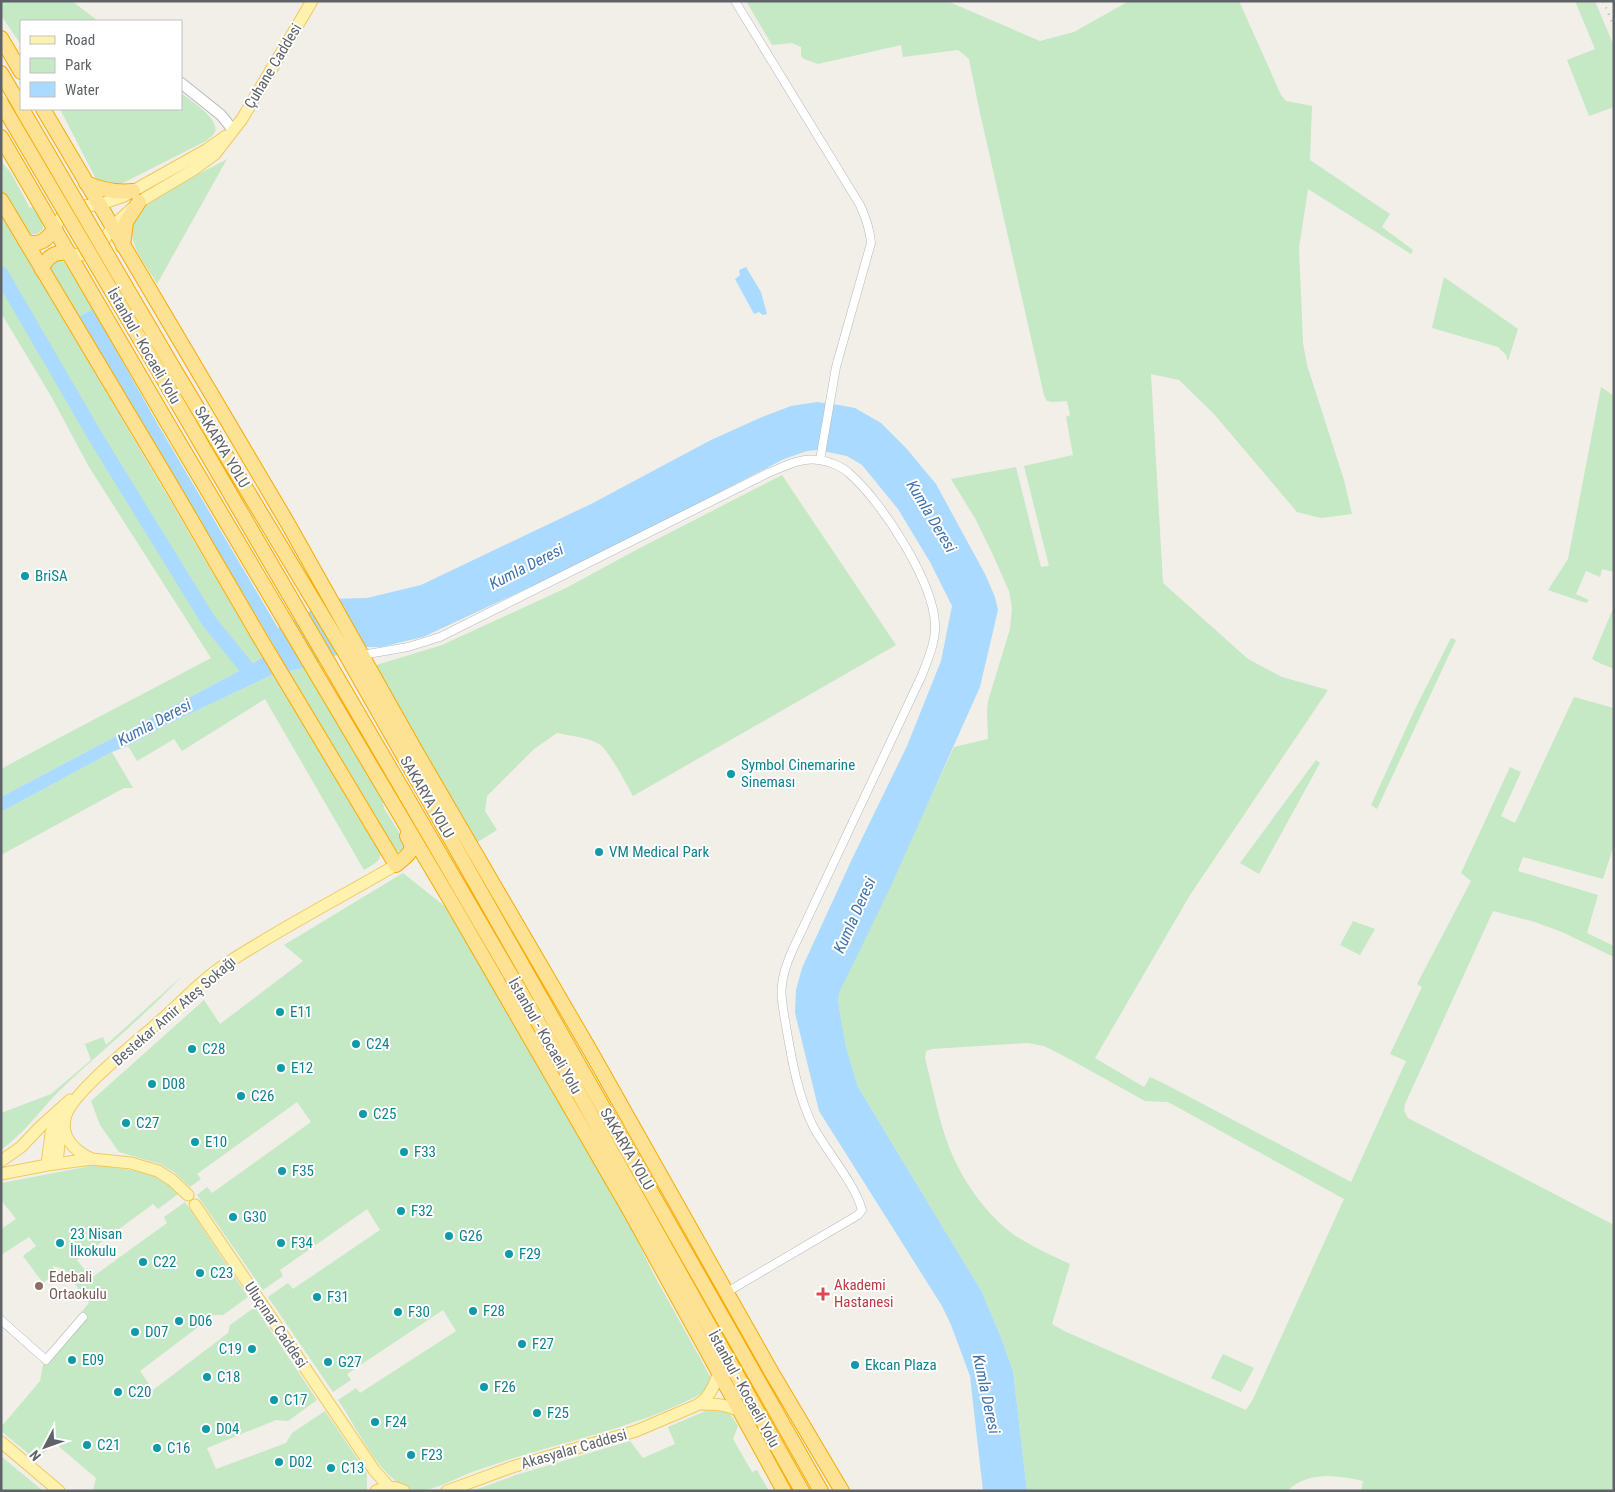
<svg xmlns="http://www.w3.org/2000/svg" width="1615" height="1492" font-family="'Roboto Condensed',sans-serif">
<rect width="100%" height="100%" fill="#f1efe8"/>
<!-- green -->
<path fill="#c5e8c5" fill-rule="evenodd" d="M1 1H72L98 21H21V45L1 15Z
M746 1H947L1040 41 1074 32 1129 1H1239L1281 95 1286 101 1312 106 1310 160 1390 214 1382 227 1413 250 1411 254 1308 189 1299 248 1303 343 1307 365 1344 480 1352 514 1321 518 1297 512 1214 414 1179 380 1151 374 1163 583 1248 659 1282 677 1328 690 1190 895 1095 1058 1144 1087 1150 1077 1165 1084 1351 1182 1406 1061 1390 1054 1422 987 1417 984 1471 881 1461 873 1510 767 1521 772 1501 816 1515 823 1574 697 1614 708V845L1603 879 1523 857 1518 871 1598 895 1587 933 1614 946V957L1562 932 1535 922 1493 911 1405 1104 1404 1111 1408 1118 1614 1225V1491H1361L1363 1481C1335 1475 1309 1471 1287 1491H1027L1013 1371 1002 1340 982 1292 858 1087 846 1047 838 1001 840 991 954 747 988 739 987 712 988 701 1010 629 1012 608 1009 591 993 555 976 520 951 479 1016 467 1041 567 1049 566 1024 466 1073 455 1066 417 1070 415 1067 401 1052 402 1047 401 1044 395 980 113 969 59 958 50 903 57 901 45 818 64 804 59 801 56V47L792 43 772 45ZM1027 1043 1044 1046 1062 1055 1145 1101 1168 1102 1344 1199 1253 1399 1246 1410 1064 1331 1052 1324 1070 1264C1049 1254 1027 1245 1009 1231 983 1210 961 1178 949 1147 939 1121 932 1086 925 1058L926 1051 932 1049Z
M1575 1H1595L1614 46V107L1589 116 1567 60 1595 49Z
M181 93C190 100 220 119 215 132 213 136 209 138 206 141L119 185 111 186 97 181 60 109H181Z
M227 159 157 284C149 269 134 252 132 235 131 228 133 220 137 213 151 196 206 171 227 159Z
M1 161 11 173 30 208 33 207 42 221 43 229 37 234H30L27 232 1 191Z
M1 213 262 657 243 669 1 797V769C71 731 141 695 211 658L89 467 51 396 1 313Z
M60 260 65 263 93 309 78 317 50 269 55 261Z
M1444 277 1518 329 1508 361 1506 355 1498 347 1432 328Z
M1601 387 1614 396V572L1602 569 1600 577 1586 571 1576 594 1589 600 1586 603 1548 590 1568 559Z
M782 475 896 645 633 796C627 785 608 749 599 744 587 737 571 736 557 733L534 749 487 796 485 811 497 830 476 843 373 666 442 645 566 588 638 549Z
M1614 606V669L1597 662 1592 659Z
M1451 638 1456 640 1377 809 1371 805 1415 709Z
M304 668 382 796 384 808 407 845 401 851H397L391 845 285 672Z
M274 674 380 851C383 861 372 865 364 870L265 699 182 751 174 739 137 761 128 746 168 724Z
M112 752 133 788H124L1 855V812Z
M1316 760 1320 763 1259 874 1240 863Z
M403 873 447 908 624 1213 653 1273 711 1378C709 1388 704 1392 695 1397 626 1432 545 1445 472 1472 455 1478 434 1492 415 1490 382 1485 356 1425 338 1400L356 1388 360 1393 456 1331 443 1310 347 1374 351 1380 333 1392 268 1297 288 1283 293 1289 380 1230 367 1209 280 1270 283 1276 263 1290 197 1195 207 1187 212 1193 311 1122 297 1102 197 1174 201 1179 190 1187 174 1172 160 1164 119 1152 100 1125 91 1101 204 1000 220 1024 303 961 284 945Z
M1353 921 1375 929 1360 955 1340 945Z
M182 976C143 1018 98 1053 57 1093 39 1112 23 1134 1 1150V1113L51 1094 91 1060 85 1044 103 1037 106 1045Z
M96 1165 144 1172 164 1179 178 1194 158 1209 153 1204 77 1260 91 1278 167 1223 164 1217 185 1202 248 1297 223 1315H214L140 1371 153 1390 228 1333 230 1325 255 1307 317 1400 288 1421 276 1420 207 1448 216 1469 286 1443 292 1433 325 1411 367 1473V1491H93L96 1478 56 1444 35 1459 1 1431V1427L40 1381 43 1365 46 1360 45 1355 89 1303 64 1269 52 1266 56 1273 43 1283 23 1256 36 1246 29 1237 1 1255V1229L16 1219 1 1200V1183Z
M1223 1354 1254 1368 1241 1392 1211 1378Z
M710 1409H724L731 1415 738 1426 733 1439 752 1472 757 1470 769 1491H472L516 1475 630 1441 643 1458 675 1444 668 1427Z
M1 1456 43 1491H1Z"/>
<!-- water -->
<path fill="#aadaff" d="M746 267 761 292 767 314 763 315 759 312 754 314 735 279 740 275 739 270Z
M93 309 157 423 278 628 318 607 330 599 367 598 421 585 591 504 711 440 762 417 791 406 817 402 839 405 855 408 881 423 906 448 936 484 985 574 995 597 998 610 980 687 890 888 840 991 838 1001 846 1047 858 1087 982 1292 1002 1340 1013 1371 1027 1491H983L970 1376 951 1325 942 1306 819 1111 795 1013 796 990 802 968 852 859 907 746 941 661 952 606 930 562 898 509 862 465 847 456 818 450 807 451 784 459 597 556 423 637 381 647H357L304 668 274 674 168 724 128 746 112 752 1 812V797L243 669 276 649 78 317Z"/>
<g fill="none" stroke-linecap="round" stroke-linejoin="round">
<!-- river -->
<path stroke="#aadaff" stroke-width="15" d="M1 274 98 441 208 620 250 672"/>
<!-- street casing -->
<g stroke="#b5b8bc" stroke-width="9">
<path id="street" d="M735 1 860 205C866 218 870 229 871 243L836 367 820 460
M362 655 408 647 440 637 768 473C785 466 801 457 819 460 829 461 843 467 850 474 882 502 933 581 935 624 936 641 928 659 922 675L793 949C788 960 783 972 782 985 780 998 784 1013 786 1026 792 1061 798 1097 814 1128 828 1153 855 1184 862 1210L858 1215 727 1292
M1 1320 46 1360 83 1317"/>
</g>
<!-- secondary casing -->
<g stroke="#b6babf" stroke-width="12">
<path id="secondary" d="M181 83 221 115 233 130"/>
</g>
<!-- primary casing -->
<g stroke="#f2c960" stroke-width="13">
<path id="primary" d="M55 228 62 216 69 209 78 206 98 205 124 196 206 150 226 136
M70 254 84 255 95 251 102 244 112 227 139 202 193 170 215 154 242 119 312 1
M92 1159C74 1151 59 1136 66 1115 74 1091 139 1040 160 1021 183 1001 205 976 232 960 285 926 341 897 396 865
M1 1161 21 1147 40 1127 70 1100
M57 1163 61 1125
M47 1165 51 1133 61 1113
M1 1174 47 1165 92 1159 131 1163 158 1171 172 1180 188 1195
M195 1205 374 1470 389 1487
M700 1404C715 1404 727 1404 741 1412
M1 1442 59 1491
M376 1491C387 1486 394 1486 404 1491
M447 1491 512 1467 636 1431 695 1406C709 1400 715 1385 719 1371"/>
</g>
<!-- highway casing -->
<g stroke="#f9ab00" stroke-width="16">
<path id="highway" d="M1 38 21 72
M1 73 21 107
M43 109 287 522 414 748 591 1052 772 1373 842 1491
M1 137 167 422 452 903 630 1211 784 1491
M86 183C102 190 116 193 133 191
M1 200 171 485 260 638 396 865
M25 241C39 247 47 240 55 228
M123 246 126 222 139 202
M42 270C46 257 56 250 70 254
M174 369 345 653 821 1491
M161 375 559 1058 802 1491
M396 865C407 855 417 852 407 836"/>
</g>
<!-- street -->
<use href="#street" stroke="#fff" stroke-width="8"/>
<!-- secondary -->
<use href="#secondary" stroke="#fff" stroke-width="10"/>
<!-- primary -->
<use href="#primary" stroke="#fff2af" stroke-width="11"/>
<!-- highway -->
<use href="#highway" stroke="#fde293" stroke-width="14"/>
<!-- rail -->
<path stroke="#b6b7b8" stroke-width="2.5" stroke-dasharray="1 6" stroke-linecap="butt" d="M1603 1 1614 26"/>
<!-- highway-bridge casing -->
<g stroke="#f9ab00" stroke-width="16" stroke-linecap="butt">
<path id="highway-bridge" d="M1 103 161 375
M22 109 174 369"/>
</g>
<!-- highway-bridge -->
<use href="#highway-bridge" stroke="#fde293" stroke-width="14"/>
</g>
<!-- markers -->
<g fill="#0f9aa8" stroke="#fff" stroke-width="2">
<circle cx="25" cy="576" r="5"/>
<circle cx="731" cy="774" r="5"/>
<circle cx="599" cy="852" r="5"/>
<circle cx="280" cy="1012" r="5"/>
<circle cx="356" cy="1044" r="5"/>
<circle cx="192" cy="1049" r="5"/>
<circle cx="281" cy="1068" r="5"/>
<circle cx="152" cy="1084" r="5"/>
<circle cx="241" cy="1096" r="5"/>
<circle cx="363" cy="1114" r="5"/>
<circle cx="126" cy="1123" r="5"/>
<circle cx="195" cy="1142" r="5"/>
<circle cx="404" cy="1152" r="5"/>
<circle cx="282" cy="1171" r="5"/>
<circle cx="401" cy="1211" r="5"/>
<circle cx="233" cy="1217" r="5"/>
<circle cx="449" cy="1236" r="5"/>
<circle cx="60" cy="1243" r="5"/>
<circle cx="281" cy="1243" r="5"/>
<circle cx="509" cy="1254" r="5"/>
<circle cx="143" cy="1262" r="5"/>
<circle cx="200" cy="1273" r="5"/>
<circle cx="317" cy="1297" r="5"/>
<circle cx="473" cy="1311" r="5"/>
<circle cx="398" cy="1312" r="5"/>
<circle cx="179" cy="1321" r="5"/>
<circle cx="135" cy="1332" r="5"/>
<circle cx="522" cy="1344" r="5"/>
<circle cx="252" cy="1349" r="5"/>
<circle cx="72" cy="1360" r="5"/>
<circle cx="328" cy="1362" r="5"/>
<circle cx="855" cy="1365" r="5"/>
<circle cx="207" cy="1377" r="5"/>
<circle cx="484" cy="1387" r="5"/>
<circle cx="118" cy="1392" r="5"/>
<circle cx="274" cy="1400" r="5"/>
<circle cx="537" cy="1413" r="5"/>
<circle cx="375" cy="1422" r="5"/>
<circle cx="206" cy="1429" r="5"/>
<circle cx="87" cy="1445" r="5"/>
<circle cx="157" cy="1448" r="5"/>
<circle cx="411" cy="1455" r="5"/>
<circle cx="279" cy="1462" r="5"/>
<circle cx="331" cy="1468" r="5"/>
</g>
<circle fill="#8d6e63" stroke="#fff" stroke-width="2" cx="39" cy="1286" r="5"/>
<path fill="#e0444e" stroke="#fff" stroke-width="2" d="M820.5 1286.5h5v5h5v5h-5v5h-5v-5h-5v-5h5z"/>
<g text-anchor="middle" stroke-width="4" stroke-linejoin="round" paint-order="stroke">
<!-- street labels -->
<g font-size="15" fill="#5f6368" stroke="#fff">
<text transform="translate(273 66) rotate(-59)" y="5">Çuhane Caddesi</text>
<text transform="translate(144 346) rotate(60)" y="5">İstanbul - Kocaeli Yolu</text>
<text transform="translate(222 447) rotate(59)" y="5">SAKARYA YOLU</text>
<text transform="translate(427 797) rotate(60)" y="5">SAKARYA YOLU</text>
<text transform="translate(174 1011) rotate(-41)" y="5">Bestekar Amir Ateş Sokağı</text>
<text transform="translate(545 1036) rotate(60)" y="5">İstanbul - Kocaeli Yolu</text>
<text transform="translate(627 1149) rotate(60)" y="5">SAKARYA YOLU</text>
<text transform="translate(276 1325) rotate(56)" y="5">Uluçınar Caddesi</text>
<text transform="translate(744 1389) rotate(61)" y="5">İstanbul - Kocaeli Yolu</text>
<text transform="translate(574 1449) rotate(-16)" y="5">Akasyalar Caddesi</text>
</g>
<!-- culture labels -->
<g font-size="15" fill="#0d838f" stroke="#fff" text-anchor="start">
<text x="35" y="581">BriSA</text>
<text x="741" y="770">Symbol Cinemarine<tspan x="741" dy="17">Sineması</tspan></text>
<text x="609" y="857">VM Medical Park</text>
<text x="290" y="1017">E11</text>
<text x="366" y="1049">C24</text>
<text x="202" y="1054">C28</text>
<text x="291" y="1073">E12</text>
<text x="162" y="1089">D08</text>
<text x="251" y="1101">C26</text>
<text x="373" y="1119">C25</text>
<text x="136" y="1128">C27</text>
<text x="205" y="1147">E10</text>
<text x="414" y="1157">F33</text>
<text x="292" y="1176">F35</text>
<text x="411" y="1216">F32</text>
<text x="243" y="1222">G30</text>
<text x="70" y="1239">23 Nisan<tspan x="70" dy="17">İlkokulu</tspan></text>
<text x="459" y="1241">G26</text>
<text x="291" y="1248">F34</text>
<text x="519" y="1259">F29</text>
<text x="153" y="1267">C22</text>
<text x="210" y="1278">C23</text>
<text x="327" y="1302">F31</text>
<text x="483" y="1316">F28</text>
<text x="408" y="1317">F30</text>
<text x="189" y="1326">D06</text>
<text x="145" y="1337">D07</text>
<text x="532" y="1349">F27</text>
<text x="242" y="1354" text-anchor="end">C19</text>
<text x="82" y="1365">E09</text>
<text x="338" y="1367">G27</text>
<text x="865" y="1370">Ekcan Plaza</text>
<text x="217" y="1382">C18</text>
<text x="494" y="1392">F26</text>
<text x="128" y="1397">C20</text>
<text x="284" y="1405">C17</text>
<text x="547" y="1418">F25</text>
<text x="385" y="1427">F24</text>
<text x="216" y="1434">D04</text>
<text x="97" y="1450">C21</text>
<text x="167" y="1453">C16</text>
<text x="421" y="1460">F23</text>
<text x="289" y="1467">D02</text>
<text x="341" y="1473">C13</text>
</g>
<!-- education labels -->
<g font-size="15" fill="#785e54" stroke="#fff" text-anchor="start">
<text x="49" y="1282">Edebali<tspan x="49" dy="17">Ortaokulu</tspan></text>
</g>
<!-- health labels -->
<g font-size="15" fill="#be3a42" stroke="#fff" text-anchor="start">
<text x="834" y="1290">Akademi<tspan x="834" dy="17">Hastanesi</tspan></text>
</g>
<!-- water labels -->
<g font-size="16" font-style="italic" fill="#4174aa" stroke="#fff">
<text transform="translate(932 516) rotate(59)" y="6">Kumla Deresi</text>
<text transform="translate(526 566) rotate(-27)" y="6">Kumla Deresi</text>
<text transform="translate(154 722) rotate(-28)" y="6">Kumla Deresi</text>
<text transform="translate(854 915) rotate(-66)" y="6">Kumla Deresi</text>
<text transform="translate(987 1394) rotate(78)" y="6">Kumla Deresi</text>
</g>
</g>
<!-- border -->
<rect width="1615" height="1492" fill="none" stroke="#5f6368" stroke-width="5"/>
<!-- legend -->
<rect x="20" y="20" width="162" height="90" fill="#ffffff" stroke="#bfc1c3"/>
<rect x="30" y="36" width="25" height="8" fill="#fff2af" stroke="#bfc1c3"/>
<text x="65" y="45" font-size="15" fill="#5f6368">Road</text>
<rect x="30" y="58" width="25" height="15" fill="#c5e8c5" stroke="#bfc1c3"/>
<text x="65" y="70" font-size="15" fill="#5f6368">Park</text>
<rect x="30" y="82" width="25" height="15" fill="#aadaff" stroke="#bfc1c3"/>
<text x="65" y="95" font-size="15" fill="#5f6368">Water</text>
<!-- north arrow -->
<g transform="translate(45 1447) rotate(229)" stroke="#ffffff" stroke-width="4" paint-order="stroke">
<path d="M0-4L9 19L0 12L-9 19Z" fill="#5f6368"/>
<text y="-8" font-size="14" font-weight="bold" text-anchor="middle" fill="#5f6368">N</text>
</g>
</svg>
